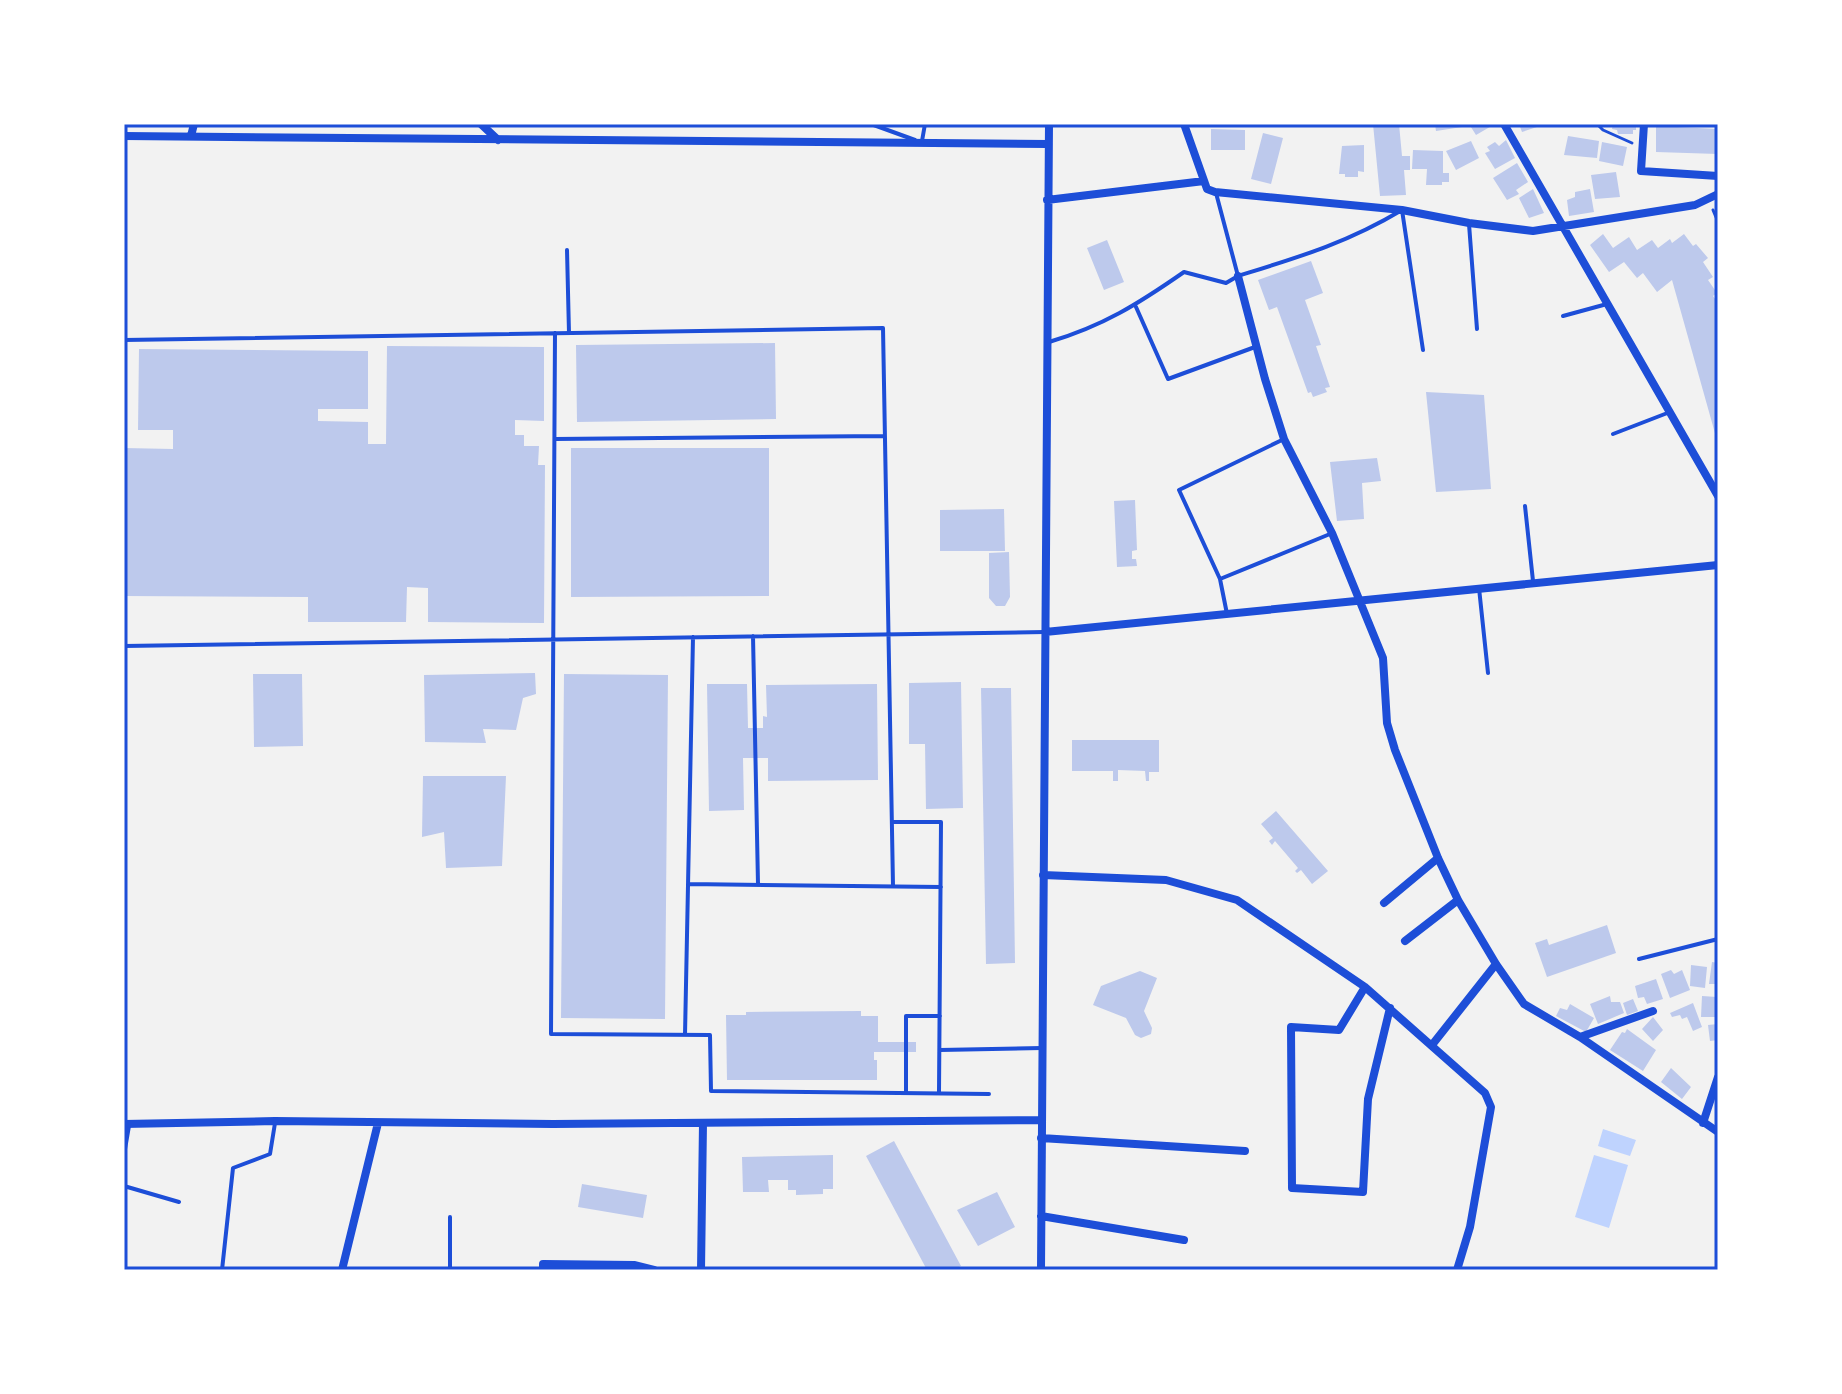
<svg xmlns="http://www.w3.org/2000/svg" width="1842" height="1394" font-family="'Nunito Sans',sans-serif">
<rect width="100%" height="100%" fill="#f2f2f2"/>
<!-- water -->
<path fill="#bfd3fe" d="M1603 1129 1636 1140 1630 1156 1598 1146Z
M1594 1155 1628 1165 1609 1228 1575 1217Z"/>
<!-- building -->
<path fill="#bdc9ec" d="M1373 124H1399L1402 156H1410V170H1404L1406 195 1380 196Z
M1435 124H1462V127L1436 131Z
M1469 124H1495L1476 135Z
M1519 124H1543V125L1522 132Z
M1613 124H1636V130H1633V134H1618L1617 130 1612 129Z
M1656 126 1718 129V154L1656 152Z
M1211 129 1245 130V150H1211Z
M1263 133 1283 138 1271 184 1251 179Z
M1568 136 1599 141 1597 158 1564 155Z
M1506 140 1515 158 1495 169 1485 153 1490 151 1487 147 1495 142 1499 146Z
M1471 141 1479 158 1456 170 1446 151Z
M1602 142 1627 147 1623 166 1599 161Z
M1364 145V172L1358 171V177H1345V174H1339L1342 146Z
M1413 150 1443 151V173H1449V182H1442V185H1426L1427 169H1412Z
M1517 163 1528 182 1516 190 1519 194 1507 200 1493 178Z
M1616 172 1620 197 1595 199 1591 175Z
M1533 189 1544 213 1529 218 1519 198Z
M1590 189 1594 212 1569 216 1567 200 1575 197V192Z
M1603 234 1613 248 1629 237 1637 250 1652 240 1658 248 1670 239 1672 243 1684 234 1693 246 1696 244 1708 258 1703 262 1713 277 1708 280 1717 293 1713 296 1718 303V311L1715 313 1718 316V444L1672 280 1657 292 1643 273 1637 278 1624 262 1609 272 1590 245Z
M1107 240 1124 282 1104 290 1087 248Z
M1311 261 1323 293 1305 300 1321 345 1316 346 1330 387 1325 388 1327 392 1313 397 1311 392 1308 393 1277 307 1269 310 1258 280Z
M775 343 776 419 577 422 576 345Z
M387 346 544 347V421L515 420V435H524V446H539L538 465H545L544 623 428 622V588L407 587 406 622H308V597L124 596V448L173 449V430H138L139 349 368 351V409H318V421L368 422V444H386Z
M1426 392 1484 395 1491 489 1436 492Z
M571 448H769V596L571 597Z
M1377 458 1381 481 1362 483 1364 519 1337 521 1330 462Z
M1135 500 1137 550 1132 551V559H1136L1137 566 1117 567 1114 501Z
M1004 509 1005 551H940V510Z
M1009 552 1010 597 1005 606H996L989 598V553Z
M535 673 536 694 523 698 516 730 483 729 486 743 425 742 424 675Z
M253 674H302L303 746 254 747Z
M564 674 668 675 665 1019 561 1018Z
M961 682 963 808 926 809 925 744H909V683Z
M707 684H747L748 728H763V716L767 717 766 685 877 684 878 780 768 781V758H743L744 810 709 811Z
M981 688H1011L1015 963 986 964Z
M1072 740H1159V772H1149V781H1146L1145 771 1118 770V781H1113V771H1072Z
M423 776H506L502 866 446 868 444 832 422 837Z
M1276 811 1328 871 1312 884 1301 870 1297 873 1295 871 1298 868 1275 841 1272 845 1269 841 1273 838 1261 824Z
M1607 925 1616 953 1547 977 1535 943 1547 939 1549 945Z
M1712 962 1718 963V984H1709Z
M1691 965 1707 967 1705 988 1690 986Z
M1671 970 1674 974 1682 970 1690 990 1670 998 1661 974Z
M1140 971 1157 978 1144 1011 1152 1028 1151 1034 1141 1038 1135 1035 1126 1018 1093 1005 1101 986Z
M1656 979 1663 999 1647 1004 1644 997 1638 998 1635 986Z
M1610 996 1611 1002H1620L1624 1013 1598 1024 1590 1004Z
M1702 996 1717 997 1716 1017H1701Z
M1633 999 1638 1011 1627 1015 1623 1003Z
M1693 1003 1702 1027 1693 1031 1687 1017 1682 1019 1680 1015 1672 1017 1670 1013Z
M1570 1004 1594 1018 1586 1032 1556 1016 1560 1008 1567 1010Z
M861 1011V1016H878V1042H916V1052H874V1060H877V1080H727L726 1015H746V1012Z
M1653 1017 1663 1030 1653 1041 1642 1029Z
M1718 1024V1040L1710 1041 1708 1025Z
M1627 1029 1656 1050 1643 1071 1610 1050 1622 1032 1625 1033Z
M1671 1068 1691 1087 1682 1099 1661 1082Z
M894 1141 961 1266 953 1270H927L866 1156Z
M833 1155V1189H823V1194L796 1195V1190H788V1180H768L769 1192H743L742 1157Z
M582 1184 647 1195 643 1218 578 1207Z
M997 1192 1015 1227 978 1246 957 1210Z"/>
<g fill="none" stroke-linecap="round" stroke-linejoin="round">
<!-- path -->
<path stroke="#1d4ed8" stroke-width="3" d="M1597 124 1603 130 1632 143
M1713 210 1718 222"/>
<!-- service -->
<path stroke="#1d4ed8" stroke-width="4" d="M871 124 915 140
M922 141 925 124
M1216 193 1238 276
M1469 224 1477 329
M567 250 569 333
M1136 307 1168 379 1255 347
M1563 316 1607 304
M555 333 551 1034 710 1035 711 1091 989 1094
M124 340 883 328 893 886
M1049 342C1103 326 1138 304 1184 272L1226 283 1238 276C1299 257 1347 243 1402 210L1423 350
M1613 434 1670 412
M555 439 885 436
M1282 440 1179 490 1220 579 1330 534
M1525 506 1533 581
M1220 579 1227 614
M1479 588 1488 673
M753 636 758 884
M124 646 1045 632
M892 822H941L939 1093
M688 884 941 887
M1639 959 1718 939
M685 1035 693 637
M940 1050 1042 1048
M906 1092V1016H940
M124 1155 129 1126
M124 1186 179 1202
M450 1217V1270
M222 1270 233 1168 270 1154 275 1123"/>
<!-- minor -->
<path stroke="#1d4ed8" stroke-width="8" d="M481 124 498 140
M1184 124 1207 189 1215 192 1402 210 1469 223 1533 231 1695 205 1718 194
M1504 124 1718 496
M1644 124 1641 171 1718 176
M124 136 1048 144
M191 136 194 124
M1047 200 1204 181
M1238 276 1265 379 1284 439 1332 533 1383 658 1387 723 1395 750 1438 858 1458 900 1496 964 1524 1004 1580 1037 1718 1132
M1045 632 1718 565
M1043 875 1166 880 1237 900 1365 987 1485 1093 1491 1107 1470 1227 1457 1270
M1384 903 1438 858
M1405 941 1458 900
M1365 987 1339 1030 1291 1027 1292 1188 1363 1192 1368 1099 1390 1008
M1580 1037 1653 1011
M1432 1045 1496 964
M1703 1123 1718 1077
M124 1124 275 1121 553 1124 1041 1120
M1041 1138 1245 1151
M1041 1216 1184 1240
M342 1270 378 1123
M543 1270V1264L634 1265 654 1270
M701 1270 703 1123
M1041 1270 1049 124"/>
</g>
<!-- border -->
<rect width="1842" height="1394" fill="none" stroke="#ffffff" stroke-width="252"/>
<rect x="126" y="126" width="1590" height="1142" fill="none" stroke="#1d4ed8" stroke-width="3"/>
</svg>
